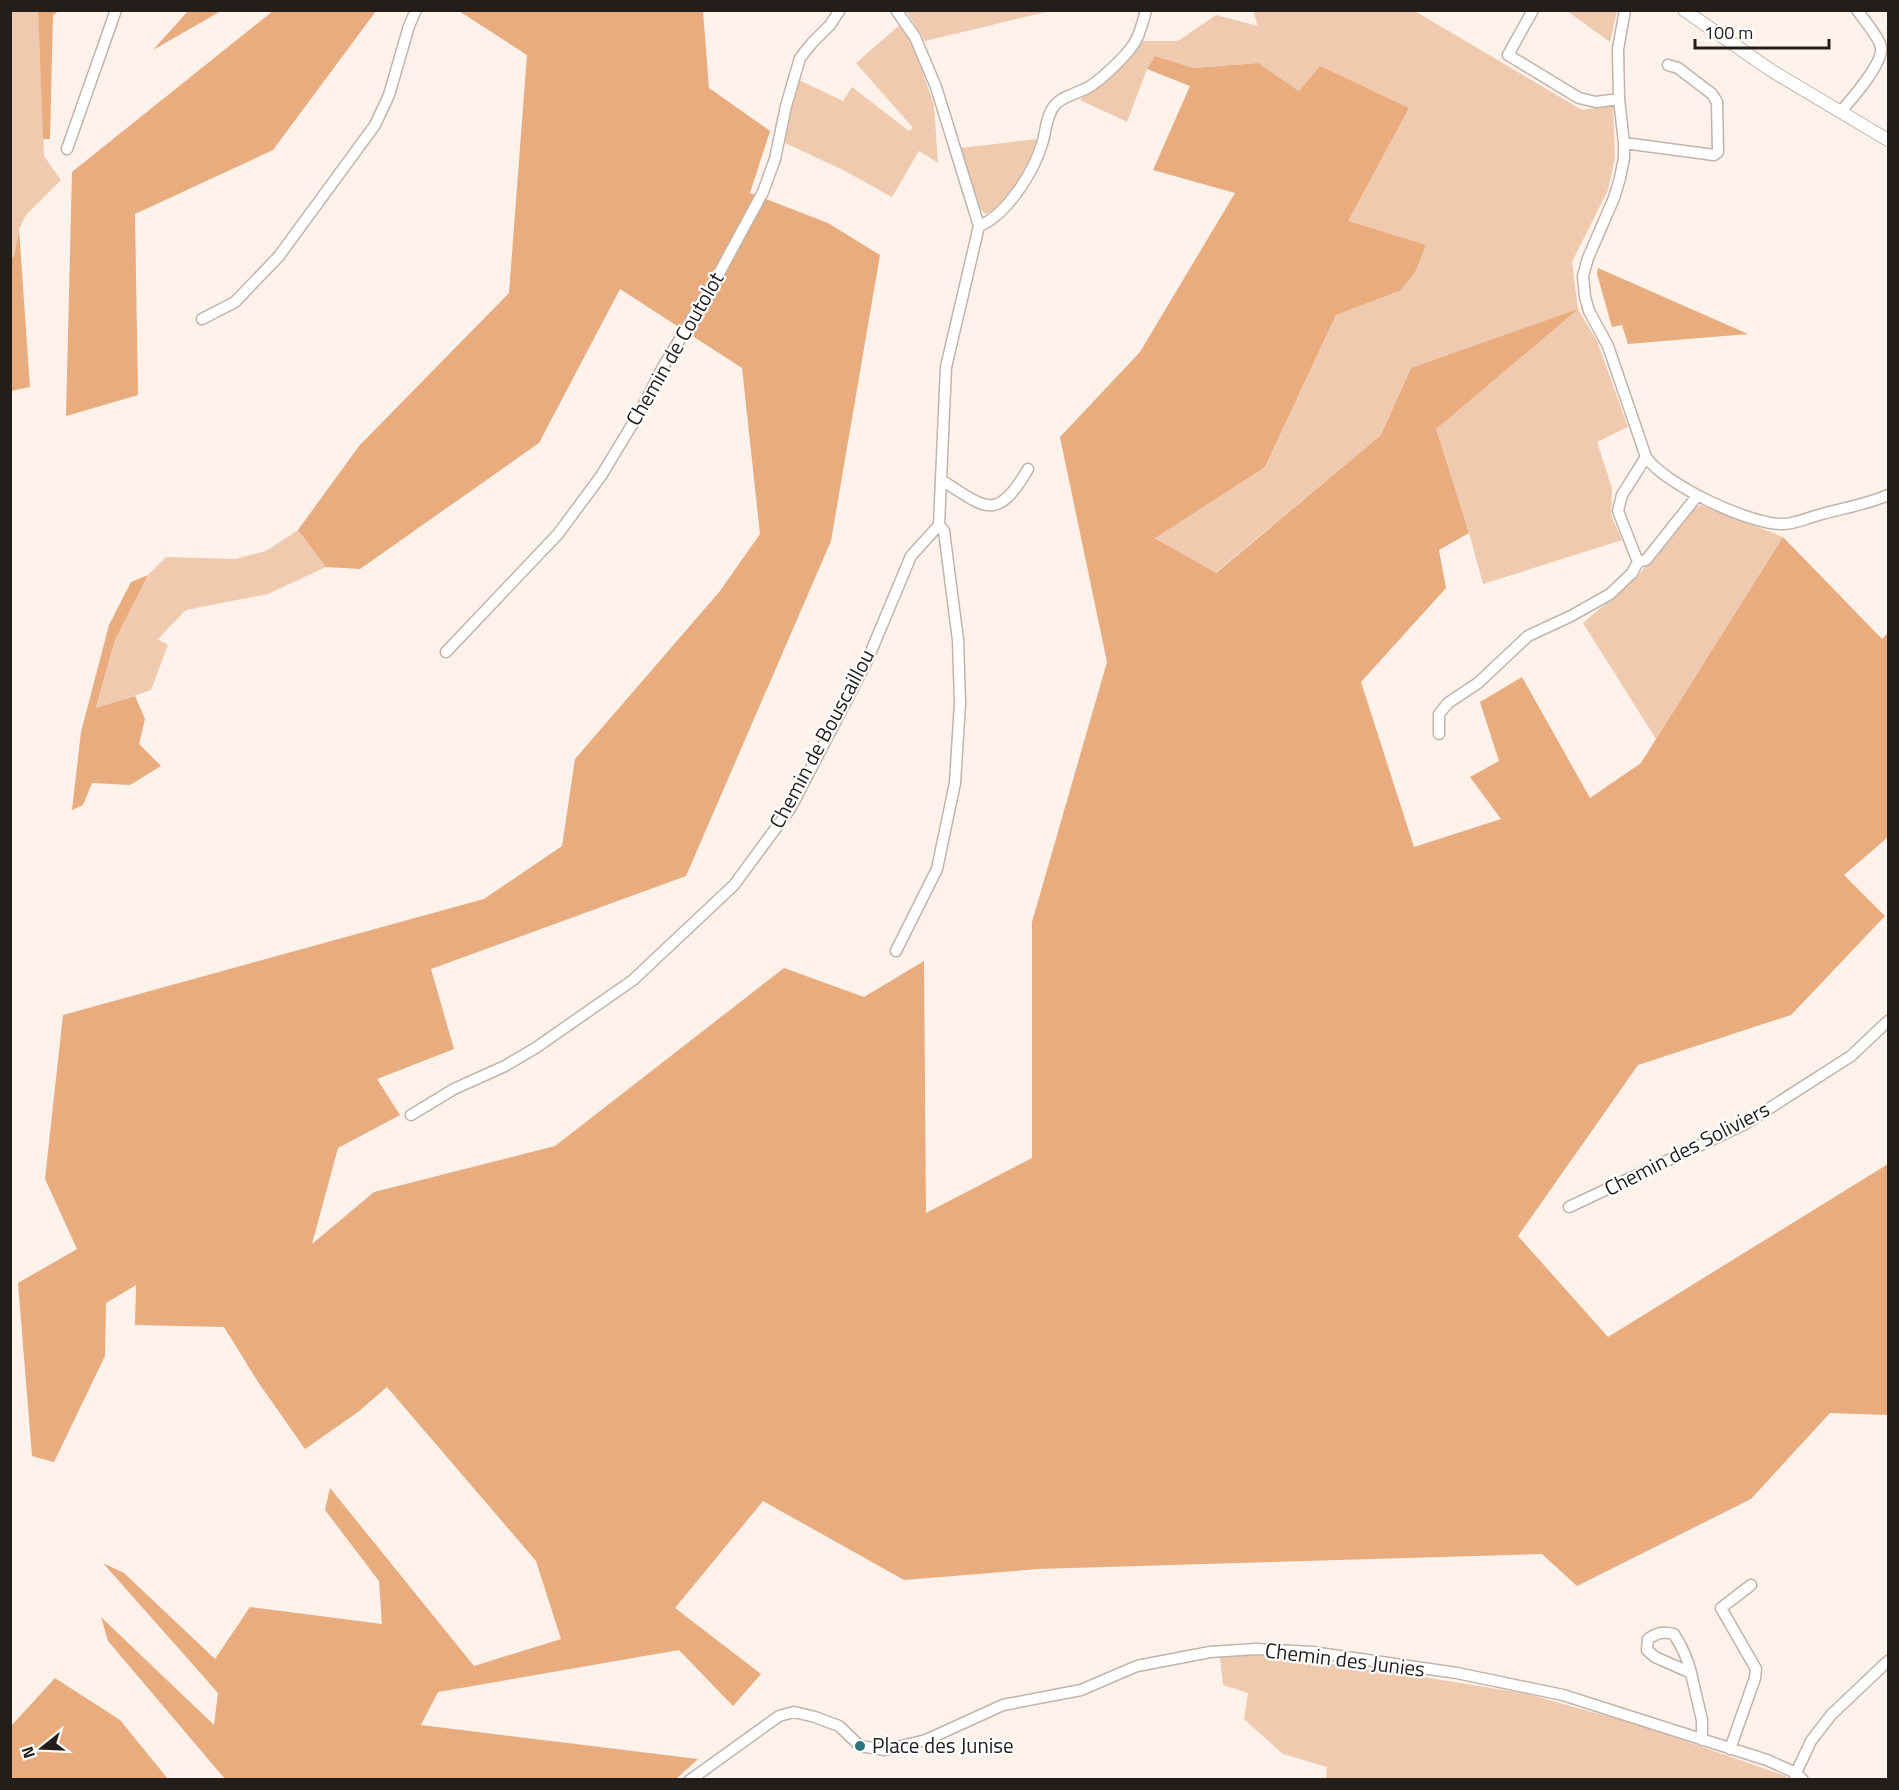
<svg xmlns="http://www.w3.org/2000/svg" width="1899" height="1790" font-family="'Titillium Web',sans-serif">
<rect width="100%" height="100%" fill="#fef2eb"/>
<!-- green -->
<path fill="#f0caaf" d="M1413 10 1582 110 1613 105 1615 158 1608 190 1572 262 1578 309 1597 341 1628 427 1597 442 1612 488 1611 515 1622 540 1483 584 1469 533 1435 429 1576 310 1411 368 1381 435 1215 573 1154 537 1265 467 1336 315 1400 291 1425 245 1347 222 1409 108 1299 91 1258 63 1194 68 1155 56 1147 69 1127 122 1080 100 1142 41H1178L1216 15 1258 26 1253 11Z
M11 11H38L44 156 61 180 26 215 19 229 14 257H11Z
M906 11H1050L925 41Z
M1567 11H1617L1610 42Z
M902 23 918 59 934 105 938 163 919 151 892 197 845 171 783 142 799 80 843 101 852 87 909 131 913 128 856 63Z
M1037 139C1034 147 1031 157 1027 165 1021 177 997 212 985 214L980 208 961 148Z
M1701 505 1783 537 1656 739 1583 623 1637 577 1692 509Z
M298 530 326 567 268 594 186 610 158 639 168 645 151 690 96 709 115 640 148 575 166 557 235 559 266 551Z
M1257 1654 1386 1671 1527 1694 1639 1725 1786 1776V1779H1326L1327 1767 1283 1754 1244 1719 1248 1693 1223 1685 1220 1657Z"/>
<!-- forest -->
<path fill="#e9ac7e" d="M188 10 221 11 153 50 188 11Z
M38 11H59L53 15 50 139H43Z
M273 11H376L273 150 135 214 138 395 66 416 72 172Z
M459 11H703L709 88 770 131 750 193 828 223 880 255 831 541 686 876 431 969 454 1049 377 1079 400 1115 338 1148 312 1244 374 1192 555 1146 784 968 864 997 924 961 926 1213 1032 1158V922L1107 662 1060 437 1140 352 1235 193 1153 170 1190 86 1147 69 1155 56 1194 68 1258 63 1299 91 1320 66 1409 108 1348 221 1426 245 1415 272 1400 291 1336 315 1265 467 1155 538 1216 573 1381 435 1411 368 1578 309 1436 429 1469 533 1439 550 1446 588 1361 682 1414 847 1501 819 1470 777 1499 761 1480 702 1522 677 1590 798 1641 763 1783 537 1882 639 1888 633V837L1844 875 1885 916 1791 1015 1638 1065 1518 1236 1608 1337 1888 1164V1415L1830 1413 1751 1499 1577 1586 1542 1554 1038 1569 904 1580 763 1501 675 1608 761 1674 733 1706 679 1650 438 1692 421 1725 698 1759 676 1779H225L108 1641 101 1617 214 1725 218 1693 103 1563 124 1573 215 1659 250 1607 382 1624 379 1581 325 1510 330 1488 474 1666 561 1639 536 1561 387 1387 358 1412 305 1449 258 1382 224 1327 135 1325 136 1285 106 1303 105 1356 54 1462 32 1456 18 1283 77 1249 45 1179 63 1015 484 899 562 846 575 759 720 591 760 534 742 368 620 289 539 443 360 569 326 567 298 530 359 446 509 293 527 55Z
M19 229 30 387 11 391V257H14Z
M1598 268 1748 334 1628 344 1622 325 1612 327 1597 274Z
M148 575 115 640 96 708 135 696 145 719 139 744 161 766 130 785 92 783 83 805 72 810 81 732 109 625 131 582Z
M55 1678 120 1720 168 1779H11L10 1731 12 1725Z"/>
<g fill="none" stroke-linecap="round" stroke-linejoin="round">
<!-- minor casing -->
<g stroke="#c1b4aa" stroke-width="13">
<path id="minor" d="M896 10 915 37 936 87 979 226 946 367 939 525
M1533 10 1508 55 1579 98 1596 102 1619 99
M1625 10 1618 49 1619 99 1624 143V158L1620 178 1614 198 1588 258 1583 276 1585 297 1589 311 1608 346 1646 457C1664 484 1750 525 1783 524 1795 524 1810 517 1822 514 1844 508 1868 504 1888 495
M1841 111C1852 99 1884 62 1881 47 1879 37 1864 20 1857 10
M1624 143 1714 155 1718 152 1717 102 1712 94 1678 68 1668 65
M67 149 116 10
M979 226C1007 215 1034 171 1042 144 1046 132 1046 115 1055 105 1063 96 1076 94 1087 88 1099 82 1125 57 1133 45 1140 36 1143 21 1146 10
M202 319 235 302 279 256 375 125 389 95 409 26 416 10
M941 480C985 507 996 524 1028 469
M1638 562 1618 511 1622 495 1646 457
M446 652 558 534 601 476 641 410 663 367 711 288 763 192 775 159 786 106 800 58 812 43 830 25 840 10
M1439 734V714L1448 703 1478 683 1528 636 1571 616 1610 594 1632 573 1638 562 1646 560 1697 496
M896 951 937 869 955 783 960 703 958 640 944 531 939 525
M411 1115 454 1089 505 1066 537 1047 633 980 734 885 790 809 867 661 911 556 939 525
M1569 1207 1745 1124 1851 1056 1888 1021
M1691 1673 1655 1657 1647 1650 1648 1639C1657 1633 1662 1631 1674 1634 1682 1647 1688 1659 1691 1673L1702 1720V1740
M1730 1749 1755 1678 1756 1669 1721 1608 1751 1585
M1795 1778 1796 1773 1811 1741 1831 1715 1888 1661
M690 1780 779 1716 794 1712 815 1717 839 1726 860 1746 885 1750 926 1740 1003 1705 1081 1690 1137 1666 1210 1652 1256 1649 1312 1652 1457 1673 1563 1695 1767 1760 1796 1773 1803 1780"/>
</g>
<!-- tertiary casing -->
<g stroke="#c1b4aa" stroke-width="14">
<path id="tertiary" d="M1684 10 1772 71 1888 140"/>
</g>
<!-- minor -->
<use href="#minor" stroke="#fff" stroke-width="10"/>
<!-- tertiary -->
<use href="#tertiary" stroke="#fff" stroke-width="12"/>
</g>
<!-- markers -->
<circle fill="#2c747e" stroke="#fff" stroke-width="2" cx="860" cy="1746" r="6"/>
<g text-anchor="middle" stroke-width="4.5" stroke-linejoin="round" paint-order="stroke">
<!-- street labels -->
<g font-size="21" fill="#231e1a" stroke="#fff">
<text transform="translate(675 349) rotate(-60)" y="7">Chemin de Coutolot</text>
<text transform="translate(822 739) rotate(-62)" y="7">Chemin de Bouscaillou</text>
<text transform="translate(1687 1149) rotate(-27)" y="7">Chemin des Soliviers</text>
<text transform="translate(1345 1660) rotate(7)" y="7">Chemin des Junies</text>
</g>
<!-- poi labels -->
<g font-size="21" fill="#231e1a" stroke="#fff" text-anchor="start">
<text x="872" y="1753">Place des Junise</text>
</g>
</g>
<!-- border -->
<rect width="1899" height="1790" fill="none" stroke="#231e1a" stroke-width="24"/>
<!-- north arrow -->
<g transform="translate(42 1748) rotate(252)" stroke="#ffffff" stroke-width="4.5" paint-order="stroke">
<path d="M0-4.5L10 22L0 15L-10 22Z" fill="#231e1a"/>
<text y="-9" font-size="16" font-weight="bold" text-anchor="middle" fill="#231e1a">N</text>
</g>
<!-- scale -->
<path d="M1695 39v9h134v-9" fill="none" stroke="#231e1a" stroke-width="3"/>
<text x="1704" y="39" font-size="18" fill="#231e1a" stroke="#ffffff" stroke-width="4.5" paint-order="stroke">100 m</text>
</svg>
